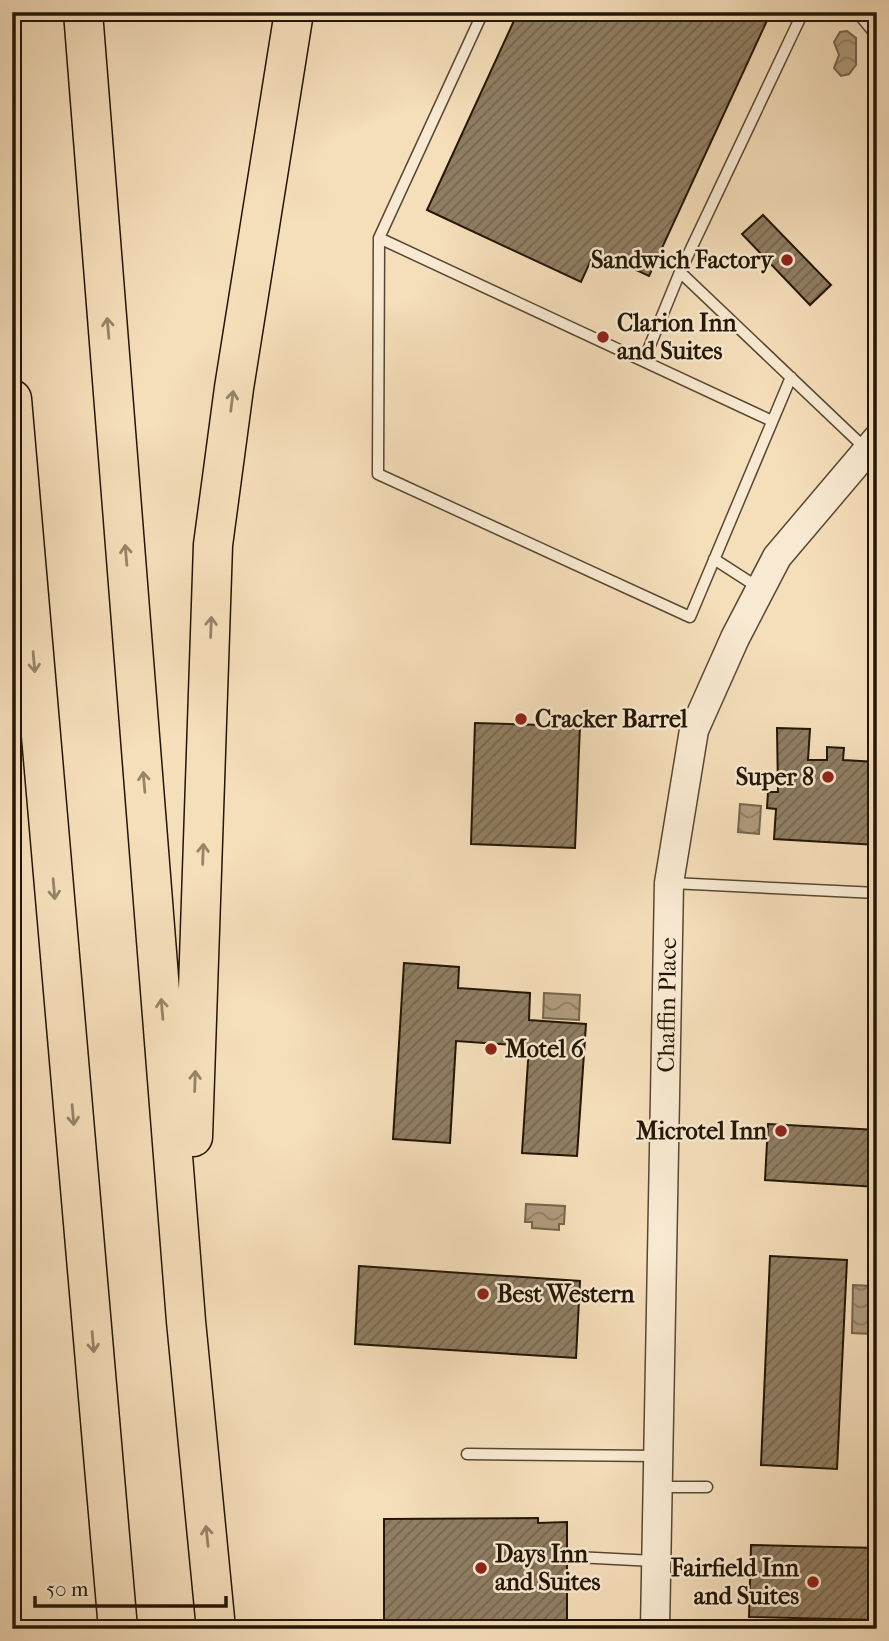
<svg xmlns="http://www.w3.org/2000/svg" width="889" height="1641" font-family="'IM FELL French Canon',serif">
<defs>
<pattern id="water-waves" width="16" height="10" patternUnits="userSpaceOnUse" patternTransform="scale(1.75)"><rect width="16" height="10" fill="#ae9a7c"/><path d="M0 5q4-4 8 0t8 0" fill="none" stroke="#8d7d63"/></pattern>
<pattern id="building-hatch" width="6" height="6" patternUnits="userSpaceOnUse" patternTransform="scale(1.75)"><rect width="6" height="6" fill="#907e63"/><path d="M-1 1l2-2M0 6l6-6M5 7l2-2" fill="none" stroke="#75664f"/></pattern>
</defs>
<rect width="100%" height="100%" fill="#f5deba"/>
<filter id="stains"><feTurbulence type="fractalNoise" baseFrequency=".00286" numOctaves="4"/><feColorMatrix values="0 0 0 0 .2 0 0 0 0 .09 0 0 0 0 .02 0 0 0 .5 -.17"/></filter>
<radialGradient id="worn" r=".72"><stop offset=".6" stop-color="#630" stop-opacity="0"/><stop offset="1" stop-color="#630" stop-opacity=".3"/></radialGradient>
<!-- water -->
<path fill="url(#water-waves)" stroke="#76654c" stroke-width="2" d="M847 31 856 38V65L849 74 841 76 834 68 839 55 834 42 840 32Z
M740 804 761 806 759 834 738 832Z
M544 993 580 995 579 1020 543 1018Z
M526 1204 565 1206 564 1224H559V1230L532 1228V1222H525Z
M853 1285 872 1286 870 1334 852 1333Z"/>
<!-- building -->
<path fill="url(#building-hatch)" stroke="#231604" stroke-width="2" d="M518 12H771L649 276 595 251 581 282 427 210Z
M877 157V175L868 165Z
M763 215 831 285 810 305 742 234Z
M475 723 580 726 575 848 471 844Z
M777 728 810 729 808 760H827V747L844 748 843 760 877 762V845L774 839 776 809 767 808 768 792H778Z
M404 963 459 967 458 988 530 993 529 1020 586 1024 577 1156 522 1153 529 1046 456 1041 450 1143 393 1139Z
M768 1124 877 1130V1187L765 1180Z
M770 1256 847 1260 837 1469 761 1465Z
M359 1266 580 1281 576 1358 355 1344Z
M538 1518V1523L567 1522V1623H384V1519Z
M751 1545 877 1548V1620L749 1617Z"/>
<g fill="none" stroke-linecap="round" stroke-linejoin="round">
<!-- service casing -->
<g stroke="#584832" stroke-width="13">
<path id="service" d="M483 12 379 238 772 421
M803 12 680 272 867 450
M857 12 877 36
M379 238 378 474 690 617 791 377
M644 360 680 272
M714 559 759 588
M672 883 877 893
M467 1454 657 1456
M660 1487H707
M576 1557 654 1561"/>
</g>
<!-- tertiary casing -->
<g stroke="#584832" stroke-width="31">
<path id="tertiary" d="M655 1629 669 883 694 730 735 638 777 557 877 439"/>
</g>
<!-- motorway casing -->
<g stroke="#231604" stroke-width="41">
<path id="motorway" d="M83 12 186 1321 216 1629
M12 399 118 1629
M193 1137 213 545 234 388 294 12"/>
</g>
<!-- service -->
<use href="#service" stroke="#f8ead2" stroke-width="10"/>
<!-- tertiary -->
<use href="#tertiary" stroke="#f8ead2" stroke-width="28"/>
<!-- motorway -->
<use href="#motorway" stroke="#f5deba" stroke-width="38"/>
</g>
<!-- one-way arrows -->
<defs><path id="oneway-shaft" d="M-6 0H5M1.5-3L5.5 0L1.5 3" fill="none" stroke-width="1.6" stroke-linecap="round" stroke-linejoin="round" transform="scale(1.75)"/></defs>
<g stroke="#968468">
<use href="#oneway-shaft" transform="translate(108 328) rotate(-95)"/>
<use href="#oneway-shaft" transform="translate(232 401) rotate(-83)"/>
<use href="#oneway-shaft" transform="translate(126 555) rotate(-95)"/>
<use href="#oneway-shaft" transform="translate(211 627) rotate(-88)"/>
<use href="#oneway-shaft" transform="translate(34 662) rotate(85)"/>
<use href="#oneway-shaft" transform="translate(144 782) rotate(-95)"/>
<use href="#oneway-shaft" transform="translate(203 854) rotate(-88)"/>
<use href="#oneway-shaft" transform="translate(54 889) rotate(85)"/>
<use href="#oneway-shaft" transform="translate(162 1009) rotate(-95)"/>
<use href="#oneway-shaft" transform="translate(195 1081) rotate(-88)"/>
<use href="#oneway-shaft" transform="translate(73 1115) rotate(85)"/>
<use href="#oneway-shaft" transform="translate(93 1342) rotate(85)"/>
<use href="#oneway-shaft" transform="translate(207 1536) rotate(-96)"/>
</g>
<!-- markers -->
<g fill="#8f2418" stroke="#f8ead2" stroke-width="2.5">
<circle cx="787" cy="260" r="7"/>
<circle cx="603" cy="337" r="7"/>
<circle cx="521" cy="719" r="7"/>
<circle cx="828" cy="777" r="7"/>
<circle cx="491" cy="1049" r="7"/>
<circle cx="781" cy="1131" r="7"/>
<circle cx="483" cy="1294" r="7"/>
<circle cx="481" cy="1568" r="7"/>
<circle cx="813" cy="1582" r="7"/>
</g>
<g text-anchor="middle" stroke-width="5" stroke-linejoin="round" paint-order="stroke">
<!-- poi labels -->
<g font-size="24" font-weight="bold" fill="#231604" stroke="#f8ead2" text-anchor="start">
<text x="773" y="268" text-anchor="end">Sandwich Factory</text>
<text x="617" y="331">Clarion Inn<tspan x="617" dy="28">and Suites</tspan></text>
<text x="535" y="727">Cracker Barrel</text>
<text x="814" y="785" text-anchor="end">Super 8</text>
<text x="505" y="1057">Motel 6</text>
<text x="767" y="1139" text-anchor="end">Microtel Inn</text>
<text x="497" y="1302">Best Western</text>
<text x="495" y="1562">Days Inn<tspan x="495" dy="28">and Suites</tspan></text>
<text x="799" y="1576" text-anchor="end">Fairfield Inn<tspan x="799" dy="28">and Suites</tspan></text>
</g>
<!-- street labels -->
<g font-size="24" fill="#231604" stroke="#f8ead2">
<text transform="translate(667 1005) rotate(-89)" y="8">Chaffin Place</text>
</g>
</g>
<!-- margin -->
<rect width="889" height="1641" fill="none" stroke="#f5deba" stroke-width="42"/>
<rect x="14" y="14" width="861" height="1613" fill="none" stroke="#231604" stroke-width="3.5"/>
<rect x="21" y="21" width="847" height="1599" fill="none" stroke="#231604" stroke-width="2"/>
<!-- scale -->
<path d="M35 1596v10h191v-10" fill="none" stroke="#231604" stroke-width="3.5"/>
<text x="46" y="1596" font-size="21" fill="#231604" stroke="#f8ead2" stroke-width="5" paint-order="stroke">50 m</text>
<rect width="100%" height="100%" filter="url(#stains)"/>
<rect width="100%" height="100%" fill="url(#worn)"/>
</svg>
